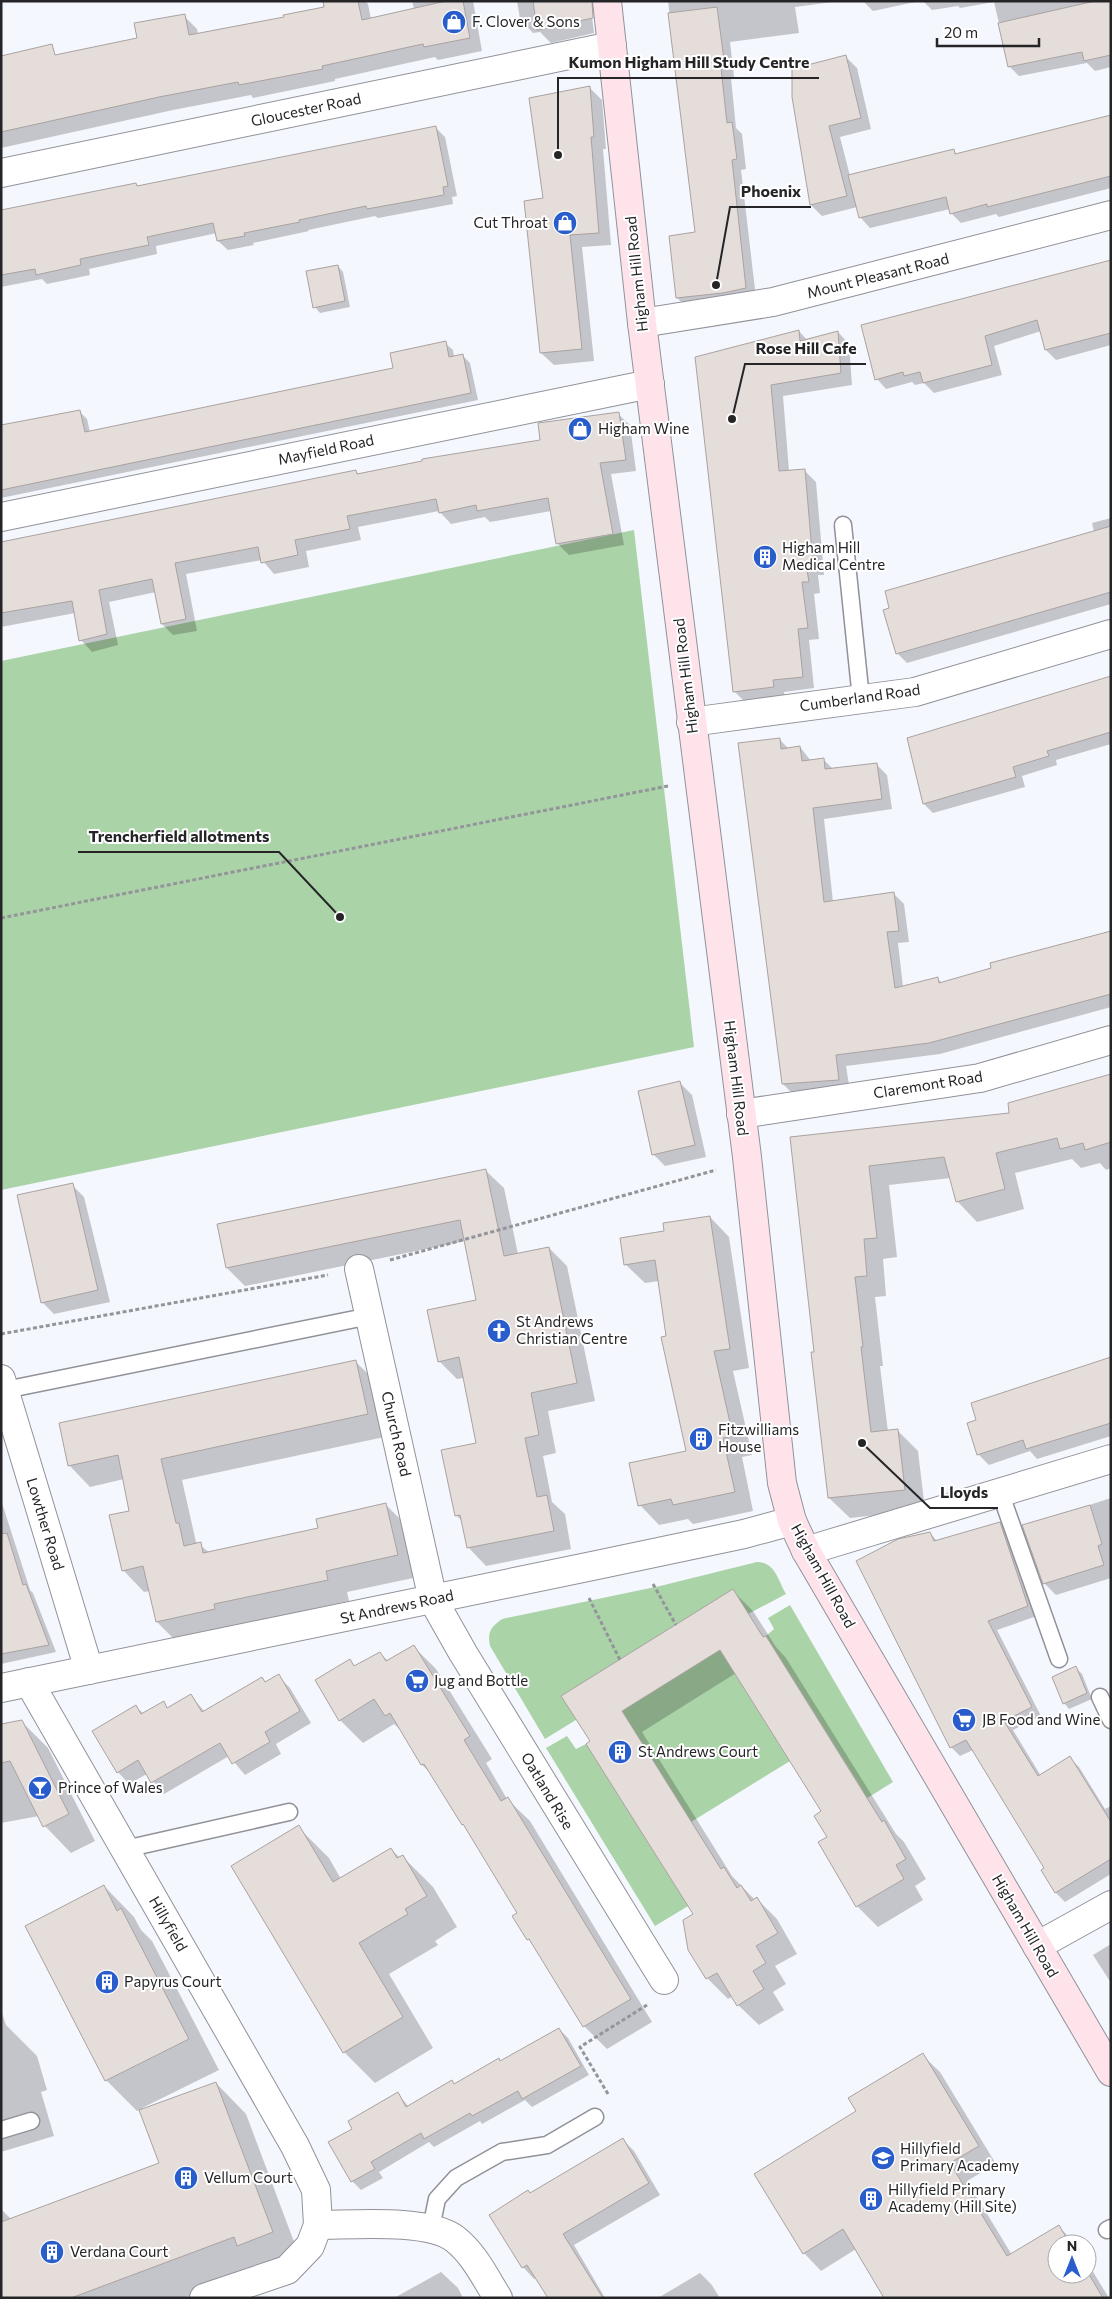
<svg xmlns="http://www.w3.org/2000/svg" width="1112" height="2299" viewBox="0 0 1112 2299" font-family="Commissioner,sans-serif">
<rect width="100%" height="100%" fill="#f5f7fe"/>
<g fill="#abd3a8">
<path d="M634,530L694,1047L1,1190V661Z"/>
<path d="M757,1562C775,1562 778,1580 786,1594L748,1614L545,1739L490,1646C487,1632 491,1627 502,1619L660,1586Z"/>
<path d="M790,1605L893,1782L840,1815L862,1789L766,1636L774,1629L768,1618Z"/>
<path d="M720,1650L790,1761L691,1822L622,1711Z"/>
<path d="M567,1736L576,1749L586,1744L684,1899L703,1897L655,1926L546,1748Z"/>
</g>
<g fill="#0003">
<path d="M324,1H365L368,4L371,19L414,9L412,1H473L482,51L438,60L435,57L335,79V81L253,98L251,95L173,110L1,148V73L138,39L184,16L197,29L198,34L285,18L326,8Z"/>
<path d="M517,1H590L594,33L551,43L540,32L533,33L520,19Z"/>
<path d="M668,1H840L795,7L799,33L730,42L734,77L731,78L736,128L742,134L746,169L741,170L756,298L688,308L677,298L696,233Z"/>
<path d="M863,1H920L873,11Z"/>
<path d="M923,1H1111V67L1095,71L1087,63L1019,76L1009,66L994,2L960,8L958,6L932,10Z"/>
<path d="M846,57L857,68L871,129L840,137L850,176L953,150L958,155L1111,116V188L999,217L996,214L961,223L951,213L950,209L870,228L860,217L857,207L822,216L811,205L793,97Z"/>
<path d="M590,88L602,100L606,149H603L611,245L582,247L594,361L554,365L541,353L545,199Z"/>
<path d="M436,128L445,137L457,196L452,197L453,204L378,218L375,216L308,230L309,231L253,243L254,245L228,250L218,241L217,233L156,246L157,254L89,269L90,275L47,284L42,279L1,287V212L138,187Z"/>
<path d="M1111,260V345L1056,360L1046,350L1041,331L994,346L1002,375L934,393L924,383L915,385L912,382L886,389L877,379L863,326Z"/>
<path d="M338,266L343,272L350,307L320,313L315,307Z"/>
<path d="M799,331L807,340L838,332L849,344L852,385L783,396L789,471L804,470L816,482L824,575H818L820,593L814,594L819,639L809,640L814,688L784,692L785,699L746,703L734,691L697,358Z"/>
<path d="M445,343L453,350L454,357L462,355L470,363L478,400L1,498V434L80,412L87,419L90,432L395,369Z"/>
<path d="M618,414L630,425L636,471L611,474L624,545L569,555L557,543L551,511L490,522L485,517L451,524L439,511L358,527L361,540L306,551L309,567L274,574L262,560L186,574L197,631L173,635L162,624L156,592L109,602L118,645L92,652L81,640L75,613L1,627V545L149,512L356,471L359,475L542,441Z"/>
<path d="M1111,518V604L907,663L897,653L1094,532L1092,523Z"/>
<path d="M1111,677V744L1056,760L1057,765L1022,776L1025,787L933,813L924,804Z"/>
<path d="M780,740L789,749L800,747L811,761L823,759L834,770L876,764L887,775L892,809L824,819L833,902L893,893L904,904L909,942L898,943L903,987L937,978L942,983L1111,932V1007L940,1054L846,1066L850,1091L794,1095L783,1084Z"/>
<path d="M1111,1075V1168L1106,1170L1100,1163L1081,1168L1072,1159L1015,1173L1024,1209L977,1222L957,1201L951,1178L889,1185L897,1257L883,1259L886,1296L875,1297L883,1366H880L888,1432L898,1431L918,1451L925,1510L850,1518L829,1498L816,1353L791,1138L1010,1114Z"/>
<path d="M680,1083L692,1095L706,1157L665,1166L653,1154Z"/>
<path d="M485,1170L504,1188L518,1254L549,1248L567,1266L595,1401L548,1411L556,1453L543,1456L552,1502L565,1514L571,1549L486,1566L468,1547L463,1522L456,1515L477,1444L464,1378L457,1379L439,1361L477,1301L465,1241L245,1286L227,1268Z"/>
<path d="M72,1185L84,1197L110,1302L54,1314L42,1302Z"/>
<path d="M710,1217L729,1237L749,1368L733,1371L752,1455L742,1457L753,1511L693,1524L688,1519L659,1525L640,1505L687,1452L659,1281L645,1283L625,1264L666,1232Z"/>
<path d="M1111,1359V1436L1037,1459L1030,1451L989,1465L979,1455L969,1424Z"/>
<path d="M355,1361L377,1383L389,1436L182,1480L196,1542L210,1553L320,1529L386,1505L407,1526L418,1577L347,1592L349,1601L235,1626L236,1631L178,1643L157,1622L150,1591L144,1592L123,1570L131,1512L124,1479L90,1487L69,1465Z"/>
<path d="M1111,1498V1578L1056,1595L1044,1583L1024,1526Z"/>
<path d="M1,1500L30,1590L33,1593L56,1652L1,1664Z"/>
<path d="M1000,1524L1009,1533L1037,1616L997,1630L1041,1716L1013,1730L1041,1776L1070,1758L1079,1767L1105,1809L1111,1806V1874L1065,1902L1056,1893L1042,1870L1046,1868L973,1750L960,1756L951,1747L930,1533L937,1541Z"/>
<path d="M733,1591L753,1611L776,1647L786,1658L896,1834L904,1842L926,1879L915,1886L923,1900L878,1927L857,1906L820,1842L829,1837L823,1812L736,1673L642,1732L732,1876L755,1900L757,1899L777,1919L797,1954L775,1966L786,1984L773,1992L784,2010L759,2025L738,2005L733,1996L728,1999L707,1978L689,1950L695,1914L588,1744Z"/>
<path d="M413,1646L436,1669L492,1759L486,1763L507,1799L530,1821L652,2022L607,2049L584,2026L535,1946L528,1939L519,1913L433,1775L422,1765L404,1733L394,1724L363,1743L340,1720L350,1661L356,1667L380,1653L388,1661Z"/>
<path d="M1076,1668L1082,1674L1092,1699L1069,1709L1064,1703Z"/>
<path d="M278,1676L290,1688L311,1723L276,1744L281,1754L245,1775L229,1756L164,1794L147,1774L129,1784L118,1772L136,1707L144,1714L163,1703L169,1709L191,1696L205,1712L262,1678L266,1683Z"/>
<path d="M21,1721L48,1748L95,1841L71,1853L45,1826L39,1816L1,1823V1725Z"/>
<path d="M298,1827L329,1858L341,1879L391,1849L400,1858L402,1856L433,1887L457,1927L435,1941L438,1945L389,1974L433,2048L375,2083L344,2052Z"/>
<path d="M104,1886L134,1917L141,1930L152,1941L219,2070L142,2108L143,2110L216,2083L246,2114L302,2263L262,2269L184,2298H1V2209L12,2220L161,2164L140,2110L137,2111L106,2080L27,1926Z"/>
<path d="M1111,1944V1983L1093,1955Z"/>
<path d="M1,2010L6,2025L37,2056L47,2090L41,2092L54,2136L1,2152Z"/>
<path d="M559,2029L568,2038L589,2075L532,2107L525,2100L482,2124L480,2121L434,2147L429,2142L379,2172L383,2178L361,2190L352,2181L354,2129L398,2094L409,2107L501,2062Z"/>
<path d="M922,2055L940,2072L996,2164L967,2181L1012,2255L1058,2226L1076,2244H1057V2274H1087V2262L1109,2298H886L856,2249L821,2271L804,2253Z"/>
<path d="M623,2140L634,2151L660,2195L574,2245L605,2298H551L536,2278L534,2279L523,2267L530,2194Z"/>
<path d="M441,2272L458,2288L463,2298H394Z"/>
<path d="M700,2273L711,2284L720,2298H658Z"/>
</g>
<g fill="#e5ddda" stroke="#aaa2a0">
<path d="M323,1H358L362,20L446,1H463L470,38L424,47L423,44L322,66L323,69L239,85L238,82L159,97L1,132V56L52,44L55,55L137,38L134,23L185,14L189,35L284,17L283,15L324,7Z"/>
<path d="M533,1H592L593,18L537,30Z"/>
<path d="M1095,1H1111V55L1084,61L1082,52L1008,67L998,23Z"/>
<path d="M717,7L725,67L721,68L727,123L732,122L737,159L732,160L746,288L723,293L676,298L669,236L695,232L668,13Z"/>
<path d="M846,55L861,118L829,126L847,196L810,205L792,97V69Z"/>
<path d="M590,86L594,137H591L599,233L570,235L582,349L540,353L524,201L543,198L529,98Z"/>
<path d="M1111,115V176L987,207V204L950,214L946,197L859,218L848,175L954,149L955,154Z"/>
<path d="M436,126L448,186L443,187L444,195L367,209L366,206L299,220L300,222L244,233L245,236L217,241L213,223L147,237L149,245L80,259L81,265L36,275L35,269L1,275V210L136,183L137,186Z"/>
<path d="M1111,260V333L1045,350L1037,320L985,336L992,365L923,383L920,372L904,376L903,372L875,380L861,325Z"/>
<path d="M338,265L345,301L313,308L306,271Z"/>
<path d="M799,330L800,341L838,331L841,373L771,385L779,471L805,469L813,563L806,564L809,582H802L808,628L798,629L803,677L773,680L774,687L733,692L695,357Z"/>
<path d="M446,341L449,357L463,354L471,393L1,490V425L80,410L85,432L393,368L390,353Z"/>
<path d="M619,412L626,460L600,463L613,534L556,544L548,498L477,511L476,505L439,513L436,499L347,516L350,529L295,540L298,555L261,563L258,547L175,563L186,619L161,624L152,579L99,590L107,634L79,641L72,601L1,613V542L356,470L357,474L422,461V459L540,440L538,423Z"/>
<path d="M1111,526V592L896,654L883,610L889,608L885,591Z"/>
<path d="M1111,676V732L1047,751L1049,756L1013,767L1016,777L923,804L907,738Z"/>
<path d="M780,738L781,749L800,746L802,761L824,758L825,769L877,763L882,799L813,808L824,902L894,892L899,931L887,932L895,988L938,977L939,983L991,968L990,963L1111,931V994L929,1043L836,1055L839,1080L782,1084L738,743Z"/>
<path d="M1111,1074V1142L1085,1150L1083,1143L1060,1149L1057,1138L996,1153L1005,1189L956,1202L944,1157L869,1166L877,1238L864,1239L867,1276L855,1277L863,1347H861L871,1432L898,1429L905,1490L828,1498L811,1352H814L790,1137L1009,1113L1008,1103Z"/>
<path d="M680,1081L695,1145L652,1155L638,1091Z"/>
<path d="M486,1169L504,1256L549,1247L577,1383L531,1393L539,1435L525,1438L537,1497L547,1495L554,1531L467,1548L460,1515L455,1516L441,1450L476,1443L459,1357L438,1362L427,1310L476,1300L460,1220L226,1268L217,1224Z"/>
<path d="M73,1183L98,1290L41,1303L17,1195Z"/>
<path d="M710,1216L730,1349L714,1351L733,1436L723,1438L735,1492L673,1505L671,1499L638,1506L629,1463L686,1451L661,1337L666,1336L655,1260L624,1265L620,1238L664,1231L663,1223Z"/>
<path d="M1111,1357V1423L1026,1449L1023,1440L977,1455L967,1423L976,1420L971,1403Z"/>
<path d="M356,1360L368,1414L161,1459L176,1523H179L184,1546L201,1542L203,1553L318,1528L316,1519L386,1503L398,1555L326,1571L328,1580L214,1604L215,1609L156,1622L143,1566L122,1571L109,1515L129,1511L118,1455L68,1466L59,1423Z"/>
<path d="M1090,1505L1102,1544L1098,1546L1104,1565L1043,1584L1022,1525Z"/>
<path d="M1000,1522L1028,1606L988,1621L1032,1707L1004,1721L1038,1776L1070,1756L1111,1822V1859L1055,1893L1041,1870L1044,1868L966,1740L950,1748L856,1561L898,1539L930,1532L934,1541Z"/>
<path d="M7,1533L23,1585L26,1584L49,1645L1,1654V1534Z"/>
<path d="M733,1589L763,1637L766,1636L882,1822L884,1820L906,1859L896,1865L904,1879L856,1907L818,1842L827,1837L814,1816L821,1811L720,1650L622,1711L721,1869L724,1867L737,1888L741,1885L751,1901L757,1897L778,1933L756,1946L766,1963L753,1971L764,1989L737,2006L717,1973L706,1979L688,1950L683,1920L693,1914L586,1744L590,1741L561,1696Z"/>
<path d="M414,1645L470,1736L464,1740L501,1801L508,1797L631,1999L583,2027L529,1939L527,1940L512,1916L517,1913L463,1824L462,1825L424,1764L421,1765L390,1713L385,1716L374,1699L339,1721L315,1680L350,1659L354,1666L380,1652L386,1661Z"/>
<path d="M1076,1666L1087,1693L1063,1704L1052,1677Z"/>
<path d="M279,1674L300,1711L265,1732L270,1742L232,1764L220,1743L151,1783L138,1760L117,1773L92,1731L136,1705L141,1714L164,1701L167,1708L191,1694L202,1712L262,1677L265,1682Z"/>
<path d="M22,1720L69,1814L43,1827L10,1761L1,1763V1724Z"/>
<path d="M299,1825L333,1882L391,1848L397,1858L403,1855L427,1896L405,1909L408,1914L359,1943L403,2017L343,2053L231,1866Z"/>
<path d="M104,1885L117,1911L121,1908L189,2039L105,2081L25,1926Z"/>
<path d="M559,2028L581,2066L522,2099L518,2091L472,2116L470,2113L424,2139L421,2133L371,2162L375,2169L351,2182L328,2142L352,2129L348,2121L398,2092L406,2107L452,2080L454,2084L499,2058L500,2061Z"/>
<path d="M923,2053L979,2146L950,2163L1007,2256L1059,2225L1070,2244H1057V2274H1087V2271L1103,2298H884L843,2229L803,2254L754,2174L856,2111L848,2098Z"/>
<path d="M216,2082L273,2232L237,2246L234,2237L71,2298H1V2222L159,2163L139,2110Z"/>
<path d="M623,2138L649,2183L563,2234L603,2298H548L527,2265L522,2268L489,2215L528,2190L530,2193Z"/>
</g>
<g fill="none" stroke-linecap="round" stroke-linejoin="round">
<g stroke="#919299" stroke-width="19">
<g id="lane">
<path d="M843,525L861,699"/>
<path d="M5,1390L370,1316"/>
<path d="M1000,1492L1059,1659"/>
<path d="M1100,1697L1111,1720"/>
<path d="M125,1849L289,1812"/>
<path d="M1,2130L31,2121"/>
<path d="M431,2228L437,2199L456,2178L502,2152L547,2145L595,2117"/>
<path d="M1107,2230L1111,2228"/>
</g>
</g>
<g stroke="#919299" stroke-width="30">
<g id="street">
<path d="M1,173L612,46"/>
<path d="M642,323L773,302L1111,215"/>
<path d="M1,517L650,384"/>
<path d="M691,722L915,692L1111,634"/>
<path d="M741,1114L980,1078L1111,1040"/>
<path d="M359,1269L433,1600L463,1653L664,1980"/>
<path d="M1,1379L89,1670"/>
<path d="M806,1551L1111,1459"/>
<path d="M29,1682L295,2146L316,2190L318,2225L310,2246L287,2270L204,2298"/>
<path d="M1,1688L597,1565L744,1534L792,1521"/>
<path d="M1037,1946L1111,1905"/>
<path d="M318,2225C351,2225 428,2218 455,2239C474,2254 485,2277 498,2298"/>
</g>
</g>
<g stroke="#919299" stroke-width="30">
<path id="secondary" d="M607,1L642,323L747,1157L782,1483L792,1521L806,1551L1111,2072"/>
</g>
<g stroke="#93959a" stroke-width="3" stroke-dasharray="4 2.5" stroke-linecap="butt">
<path d="M1,918L668,786"/>
<path d="M390,1260L716,1170"/>
<path d="M1,1334L328,1275"/>
<path d="M653,1584L676,1625"/>
<path d="M589,1598L620,1660"/>
<path d="M608,2094L580,2047L647,2005"/>
</g>
<use href="#lane" stroke="#fff" stroke-width="16"/>
<use href="#street" stroke="#fff" stroke-width="28"/>
<use href="#secondary" stroke="#fee4ea" stroke-width="28"/>
</g>
<defs>
<g id="shop-disc" transform="scale(1.25)"><circle r="9.5" fill="#295dcb" stroke="#fff"/><path d="M-5-2.5h2.3a2.7 3.5 0 0 1 5.4 0H5L5.5 6h-11ZM-1.5-2.5h3a1.5 2.3 0 0 0-3 0Z" fill="#fff"/></g>
<g id="building-disc" transform="scale(1.25)"><circle r="9.5" fill="#295dcb" stroke="#fff"/><path d="M-4-6H4V6H1V3H-1V6H-4ZM-2.5-4.3h1.7v1.8h-1.7ZM.8-4.3h1.7v1.8H.8ZM-2.5-1h1.7V.8h-1.7ZM.8-1h1.7V.8H.8Z" fill="#fff"/></g>
<g id="church-disc" transform="scale(1.25)"><circle r="9.5" fill="#295dcb" stroke="#fff"/><path d="M-1.2-6h2.4v3.5h3.3v2.4h-3.3V6h-2.4V-.1h-3.3v-2.4h3.3Z" fill="#fff"/></g>
<g id="supermarket-disc" transform="scale(1.25)"><circle r="9.5" fill="#295dcb" stroke="#fff"/><path d="M-6-5.5h2.5l.6 2H6L4.5 2H-2.5L-4.4-4H-6ZM-1.5 3.2a1.3 1.3 0 1 0 .1 0ZM3 3.2a1.3 1.3 0 1 0 .1 0Z" fill="#fff"/></g>
<g id="bar-disc" transform="scale(1.25)"><circle r="9.5" fill="#295dcb" stroke="#fff"/><path d="M-6-5H6L.8 .8V4.5H3.5V6h-7V4.5H-.8V.8Z" fill="#fff"/></g>
<g id="school-disc" transform="scale(1.25)"><circle r="9.5" fill="#295dcb" stroke="#fff"/><path d="M0-5L7-2L0 1L-7-2ZM-4 1L0 2.5L4 1V4Q0 6-4 4Z" fill="#fff"/></g>
</defs>
<g fill-rule="evenodd">
<use href="#shop-disc" x="454" y="22"/>
<use href="#shop-disc" x="565" y="223"/>
<use href="#shop-disc" x="580" y="429"/>
<use href="#building-disc" x="765" y="557"/>
<use href="#church-disc" x="499" y="1331"/>
<use href="#building-disc" x="701" y="1439"/>
<use href="#supermarket-disc" x="417" y="1681"/>
<use href="#supermarket-disc" x="964" y="1720"/>
<use href="#building-disc" x="620" y="1752"/>
<use href="#bar-disc" x="40" y="1788"/>
<use href="#building-disc" x="107" y="1982"/>
<use href="#school-disc" x="883" y="2158"/>
<use href="#building-disc" x="186" y="2178"/>
<use href="#building-disc" x="871" y="2199"/>
<use href="#building-disc" x="52" y="2252"/>
</g>
<g text-anchor="middle" stroke-width="4" stroke-linejoin="round" paint-order="stroke">
<g font-size="15" fill="#252528" stroke="#fff" text-anchor="start">
<text x="472" y="27">F. Clover &amp; Sons</text>
<text x="548" y="228" text-anchor="end">Cut Throat</text>
<text x="598" y="434">Higham Wine</text>
<text x="782" y="553">Higham Hill<tspan x="782" dy="17">Medical Centre</tspan></text>
<text x="516" y="1327">St Andrews<tspan x="516" dy="17">Christian Centre</tspan></text>
<text x="718" y="1435">Fitzwilliams<tspan x="718" dy="17">House</tspan></text>
<text x="434" y="1686">Jug and Bottle</text>
<text x="982" y="1725">JB Food and Wine</text>
<text x="638" y="1757">St Andrews Court</text>
<text x="58" y="1793">Prince of Wales</text>
<text x="124" y="1987">Papyrus Court</text>
<text x="900" y="2154">Hillyfield<tspan x="900" dy="17">Primary Academy</tspan></text>
<text x="204" y="2183">Vellum Court</text>
<text x="888" y="2195">Hillyfield Primary<tspan x="888" dy="17">Academy (Hill Site)</tspan></text>
<text x="70" y="2257">Verdana Court</text>
</g>
<g font-size="15" fill="#252528" stroke="#fff">
<text transform="translate(306 110) rotate(-12)" y="5">Gloucester Road</text>
<text transform="translate(637 274) rotate(-96)" y="5">Higham Hill Road</text>
<text transform="translate(878 276) rotate(-14)" y="5">Mount Pleasant Road</text>
<text transform="translate(326 450) rotate(-12)" y="5">Mayfield Road</text>
<text transform="translate(686 676) rotate(-97)" y="5">Higham Hill Road</text>
<text transform="translate(860 698) rotate(-8)" y="5">Cumberland Road</text>
<text transform="translate(736 1078) rotate(83)" y="5">Higham Hill Road</text>
<text transform="translate(928 1085) rotate(-9)" y="5">Claremont Road</text>
<text transform="translate(396 1434) rotate(77)" y="5">Church Road</text>
<text transform="translate(45 1524) rotate(73)" y="5">Lowther Road</text>
<text transform="translate(823 1576) rotate(61)" y="5">Higham Hill Road</text>
<text transform="translate(397 1607) rotate(-12)" y="5">St Andrews Road</text>
<text transform="translate(547 1791) rotate(59)" y="5">Oatland Rise</text>
<text transform="translate(168 1924) rotate(60)" y="5">Hillyfield</text>
<text transform="translate(1025 1926) rotate(60)" y="5">Higham Hill Road</text>
</g>
</g>
<path fill="none" stroke="#252528" stroke-width="2" d="M558 155L558 78H819M716 285L730 207H811M732 419L745 364H866M340 917L279 852H78M862 1443L930 1508H998"/>
<g fill="#252528" stroke="#fff" stroke-width="2">
<circle cx="558" cy="155" r="5"/>
<circle cx="716" cy="285" r="5"/>
<circle cx="732" cy="419" r="5"/>
<circle cx="340" cy="917" r="5"/>
<circle cx="862" cy="1443" r="5"/>
</g>
<g font-size="16" text-anchor="middle" font-weight="bold" fill="#252528" stroke="#fff" stroke-width="4" stroke-linejoin="round" paint-order="stroke">
<text x="689" y="68">Kumon Higham Hill Study Centre</text>
<text x="771" y="197">Phoenix</text>
<text x="806" y="354">Rose Hill Cafe</text>
<text x="179" y="842">Trencherfield allotments</text>
<text x="964" y="1498">Lloyds</text>
</g>
<rect width="1112" height="2299" fill="none" stroke="#252528" stroke-width="5"/>
<g transform="translate(1072 2259)"><circle r="24" fill="#ffffff" stroke="#a8a8a9"/>
<path d="M0-4L9 19L0 12L-9 19Z" fill="#295dcb"/>
<text y="-8" font-size="14" font-weight="bold" text-anchor="middle" fill="#252528">N</text>
</g>
<path d="M937 38v8h102v-8" fill="none" stroke="#252528" stroke-width="2.5"/>
<text x="944" y="38" font-size="15" fill="#252528" stroke="#ffffff" stroke-width="4" paint-order="stroke">20 m</text>
</svg>
